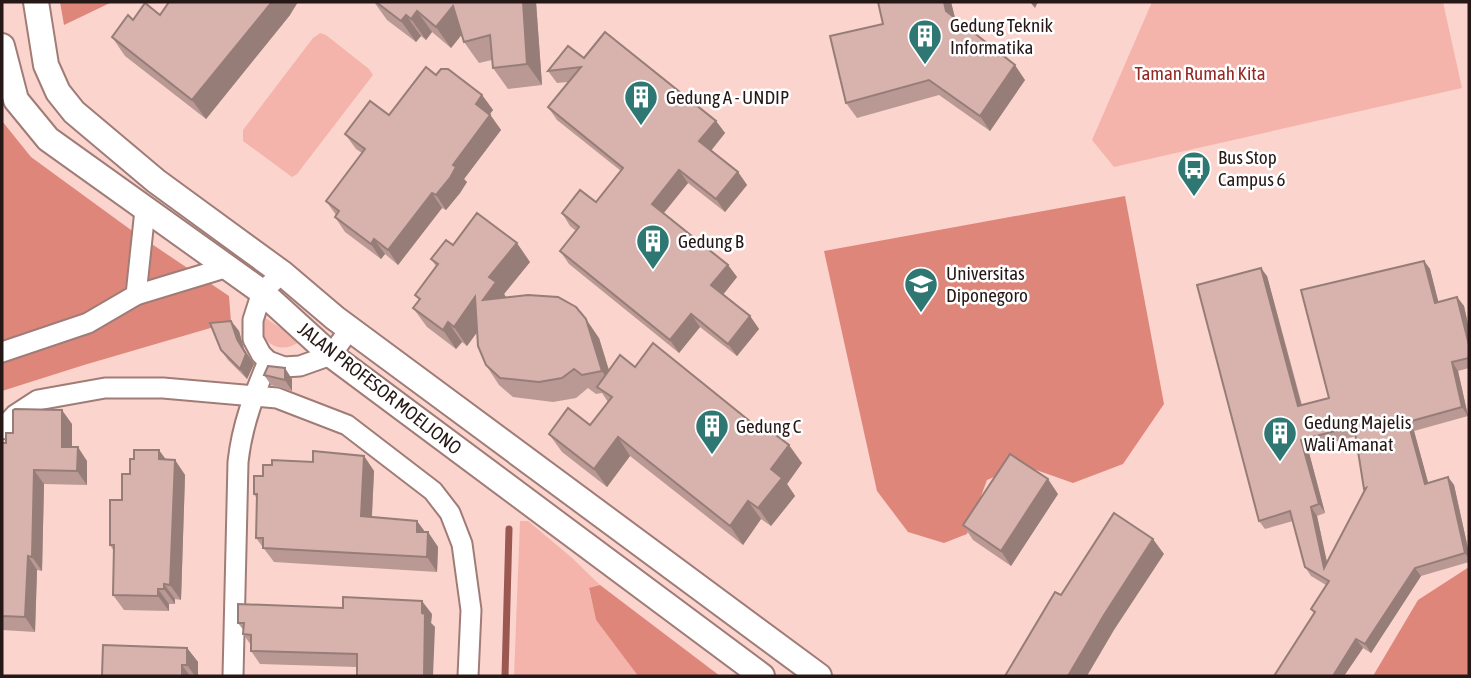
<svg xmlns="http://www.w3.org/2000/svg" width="1471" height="678" viewBox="0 0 1471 678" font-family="'Asap Condensed',sans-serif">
<rect width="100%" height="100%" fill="#fbd4ce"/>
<g fill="#f5b4ab">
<path d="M1152,2H1443L1462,88L1114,167L1092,140Z"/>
<path d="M320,33L326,35L369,69L373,75L297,174L292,177L243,141V130L313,38Z"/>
<path d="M264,317L300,341C280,357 256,342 264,317Z"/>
<path d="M520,521H528L571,557L600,585L589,589L596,620L638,676H514Z"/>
</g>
<g fill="#df867b">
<path d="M60,2H112L64,25Z"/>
<path d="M2,121L31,157L131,230L229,296L231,322L84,365L2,391Z"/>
<path d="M1125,196L1164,404L1123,464L1073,483L1022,465L987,480L967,534L944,543L908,532L877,491L824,251Z"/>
<path d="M1469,567V676H1373L1418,600Z"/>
<path d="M600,585L720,676H638L596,620L589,588Z"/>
</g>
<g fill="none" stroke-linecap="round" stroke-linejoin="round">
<path stroke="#9a5851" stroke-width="7" d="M505,676L509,529"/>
<g stroke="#a07c77" stroke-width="23">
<g id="minor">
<path d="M282,273L262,292L253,320V339L261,354L268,361L284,367L300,366L331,355L350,329"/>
<path d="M136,295L145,210"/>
<path d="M2,352L88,323L136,295L228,267"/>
<path d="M2,429L15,415L38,400L105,388H163L277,398L347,425L433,491L450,513L462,544L471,610L468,676"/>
<path d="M233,676L238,462C242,425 254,395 268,361"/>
</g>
</g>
<g stroke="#a07c77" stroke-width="28">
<g id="tertiary">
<path d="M36,2L46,65L58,92L74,112L156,181L282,273L335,318L819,676"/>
<path d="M2,46L16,100L48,139L262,292L331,355L762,676"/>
</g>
</g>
<use href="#minor" stroke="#fff" stroke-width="19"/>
<use href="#tertiary" stroke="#fff" stroke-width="24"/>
</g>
<g fill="#ba9994" fill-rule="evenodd">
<path d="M374,2H536L542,85L508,89L493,68L492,60L479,63L464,42L462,34L451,48L432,32L426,40L421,36L416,42L387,20Z"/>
<path d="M878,2H951L955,18L1025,80L990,131L939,95L857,118L846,103L883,24Z"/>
<path d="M160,15H290L206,119L125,56L112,37L133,20Z"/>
<path d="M584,58L716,121L725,133L711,151L738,172L747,185L725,212L688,183L664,213L728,265L737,277L723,295L750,316L759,329L737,356L700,327L679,353L569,264L560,251L576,231L570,226L562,213L596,202L621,171L557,120L548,107L568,82L557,83L548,71Z"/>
<path d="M436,75L482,95L493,110L490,114L501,130L464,179L467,182L460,193L446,210L442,208L398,265L385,254L381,259L345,232L335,217L336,215L326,201L362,153L356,149L345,134L389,115Z"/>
<path d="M453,245L530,262L504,294L506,297L599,338L609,370L635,367L802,463L787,484L795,496L771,526L761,519L743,545L630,456L607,487L562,452L549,434L590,425L608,402L602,393L596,394L588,388L576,398L553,402L513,397L499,385L486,365L477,332L467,346L462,342L456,349L427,327L413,308L419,300L415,295L436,266L431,259Z"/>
<path d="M1424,261L1430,269L1438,302L1457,297L1464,306L1469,329V368L1458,371L1468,416L1414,431L1428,483L1448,477L1454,485L1469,553V562L1421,576L1371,653L1363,648L1344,676H1274L1314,613L1311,609L1326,585L1311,576L1305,567L1293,521L1265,529L1259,521L1267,276L1302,405L1329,398ZM1356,436L1365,490L1327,562L1317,516L1325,513L1308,449Z"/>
<path d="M231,321L239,331L244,349L254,364L247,379L228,360L221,350Z"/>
<path d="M264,375L292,379V391L271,385Z"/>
<path d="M72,424V447L87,461V485L44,484L42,571L37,570L35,632L2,630V443H6L13,433Z"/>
<path d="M364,456L374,471L372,517L417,521L425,532H428L438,547L437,572L274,562L256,538L257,499L254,494L263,476L272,465Z"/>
<path d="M165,459L175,460L185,475L181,600L175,599V604H169V611L124,610L113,595L114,551L110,545L122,500L130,474Z"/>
<path d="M1058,494L1011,566L973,540L963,525Z"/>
<path d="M432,614L431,623L435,627L357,667L260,664L251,651V645L243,634L244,631L238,623Z"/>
<path d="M187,648L198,662V676H102Z"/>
</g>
<g fill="#977d78">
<path d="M272,2H298L290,15L206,119L192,100Z"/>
<path d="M523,2H536L542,85L527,64Z"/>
<path d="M944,2H951L957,26L946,11Z"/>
<path d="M1030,2H1038L1035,8Z"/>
<path d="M453,6L468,27L451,48L436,27Z"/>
<path d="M417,11L432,32L426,40L411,19Z"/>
<path d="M406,15L421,36L416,42L401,21Z"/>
<path d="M1015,65L1025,80L990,131L980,116Z"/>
<path d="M482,95L493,110L486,119L476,104Z"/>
<path d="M490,115L501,130L464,179L467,182L460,193L446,210L436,195L453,165Z"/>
<path d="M716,121L725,133L708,154L699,141Z"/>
<path d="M679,170L688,183L661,216L652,204Z"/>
<path d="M738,172L747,185L725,212L716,199Z"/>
<path d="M432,193L442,208L398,265L388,250Z"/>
<path d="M374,239L385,254L381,259L371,244Z"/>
<path d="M517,243L530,262L504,294L509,302L483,300L489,277Z"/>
<path d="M1424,261L1430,269L1441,312L1435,303Z"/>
<path d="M728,265L737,277L720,298L711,285Z"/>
<path d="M1261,268L1267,276L1304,415L1298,406Z"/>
<path d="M475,297L489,316L467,346L454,327Z"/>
<path d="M1457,297L1464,306L1469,329V345Z"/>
<path d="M691,314L700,327L679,353L670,340Z"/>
<path d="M750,316L759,329L737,356L728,344Z"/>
<path d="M586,319L599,338L615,391L602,371Z"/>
<path d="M231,321L239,331L244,349L254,364L247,379L240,369L237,339Z"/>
<path d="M448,322L462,342L456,349L443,330Z"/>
<path d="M1452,362L1458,371L1468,416L1462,407Z"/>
<path d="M285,368L292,379V391L285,380Z"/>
<path d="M62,410L72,424V461L62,447Z"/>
<path d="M1408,422L1414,431L1431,493L1425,484Z"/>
<path d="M618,437L630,456L607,487L594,469Z"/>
<path d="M1301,440L1308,449L1325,513L1319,504Z"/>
<path d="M789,445L802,463L787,484L795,496L771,526L758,508L771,469Z"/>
<path d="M78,447L87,461V485L77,471Z"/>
<path d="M159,450L170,465L159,459Z"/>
<path d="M364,456L374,471L371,531L361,516Z"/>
<path d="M175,460L185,475L181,600L170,585Z"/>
<path d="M34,470L44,484L42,571L32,557Z"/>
<path d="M1448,477L1454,485L1469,553V559L1465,553Z"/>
<path d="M1048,479L1058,494L1011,566L1001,551Z"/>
<path d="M748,501L761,519L743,545L730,526Z"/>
<path d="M1311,507L1317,516L1330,577L1324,568Z"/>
<path d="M417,521L428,536V532L438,547L437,572L427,557L417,532Z"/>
<path d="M1153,539L1164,554L1114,630L1087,676H1068L1104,615Z"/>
<path d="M28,556L37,570L35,632L25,617Z"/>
<path d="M1415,568L1421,576L1371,653L1365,644Z"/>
<path d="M164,584L175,599V604L164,589Z"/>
<path d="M158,589L169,604V611L158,596Z"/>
<path d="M422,601L432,614L431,623L435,627L433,676H424Z"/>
<path d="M1356,639L1363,648L1344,676H1333Z"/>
<path d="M187,648L198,662V676H195L187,665Z"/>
<path d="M182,665L190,676H182Z"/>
</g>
<g fill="#d8b2ac" stroke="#977d78" stroke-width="2" fill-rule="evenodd">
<path d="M169,2H272L192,100L112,37L128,15L133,20L145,3L160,15Z"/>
<path d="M376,2H523L527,64L493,68L490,35L464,42L453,6L436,27L417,11L411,19L406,15L401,21Z"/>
<path d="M878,2H944L946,11L1015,65L980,116L929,80L846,103L830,36L883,24Z"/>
<path d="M605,32L716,121L699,141L738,172L716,199L679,170L652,204L728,265L711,285L750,316L728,344L691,314L670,340L560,251L579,227L562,213L580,190L596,202L623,168L548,107L581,67L548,71L568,46L584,58Z"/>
<path d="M426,67L436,75L441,69H448L482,95L476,104L490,115L453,165L456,167L450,178L436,195L432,193L388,250L374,239L371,244L335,217L339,211L326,201L365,149L345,134L370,101L389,115Z"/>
<path d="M477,213L517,243L489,277L496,282L483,300L528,295L558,297L576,307L586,319L602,371L582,375L574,369L562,378L539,382L500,378L486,365L478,346L475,297L454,327L448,322L443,330L413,308L420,299L415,295L438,264L431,259L446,240L453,245Z"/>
<path d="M1424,261L1435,303L1457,297L1469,345V358L1452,362L1462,407L1408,422L1425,484L1448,477L1465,553L1415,568L1365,644L1356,639L1333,676H1274L1315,612L1311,609L1329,581L1305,567L1290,511L1259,521L1197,285L1261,268L1298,406L1329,398L1301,290ZM1354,426L1364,489L1366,488L1324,568L1311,507L1319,504L1301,440Z"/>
<path d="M231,321L237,339L246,354L240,369L221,350L210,323Z"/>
<path d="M653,343L762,431L765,427L789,445L771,469L782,478L758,508L748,501L730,526L618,437L594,469L549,434L568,408L590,425L612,397L597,387L620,355L635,367Z"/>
<path d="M268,366L285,368V380L264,375Z"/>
<path d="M15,409L62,410V447H78L77,471L34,470L32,557L28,556L25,617L2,616V443H6V433H13V410Z"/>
<path d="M134,450H159V459L175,460L170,585L164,584V589H158V596L113,595L114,545H110V500H122V474H130V459H134Z"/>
<path d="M313,451L364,456L361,516L417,521V532H428L427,557L263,548V538H256L257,494H254V476H263V465H272V460L313,462Z"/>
<path d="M1010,454L1048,479L1001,551L963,525Z"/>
<path d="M1114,513L1153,539L1104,615L1068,676H1005L1055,592L1061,595Z"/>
<path d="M343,597L422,601V613L425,614L424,676H357V654L251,651V635L243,634L244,623H238V604L343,608Z"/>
<path d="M103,645L187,648V665H182V676H102Z"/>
</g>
<defs>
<g id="building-pin" transform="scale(1.75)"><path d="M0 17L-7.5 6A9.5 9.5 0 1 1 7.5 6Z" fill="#2e7772" stroke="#fff"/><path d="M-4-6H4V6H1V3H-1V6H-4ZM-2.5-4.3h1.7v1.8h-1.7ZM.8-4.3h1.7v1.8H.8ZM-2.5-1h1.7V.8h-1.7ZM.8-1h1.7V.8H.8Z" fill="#fff"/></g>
<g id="bus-pin" transform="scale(1.75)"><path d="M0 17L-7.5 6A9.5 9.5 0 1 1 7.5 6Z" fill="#2e7772" stroke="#fff"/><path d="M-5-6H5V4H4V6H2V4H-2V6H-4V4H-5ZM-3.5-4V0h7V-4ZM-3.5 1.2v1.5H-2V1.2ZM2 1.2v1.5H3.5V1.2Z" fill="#fff"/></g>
<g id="university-pin" transform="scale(1.75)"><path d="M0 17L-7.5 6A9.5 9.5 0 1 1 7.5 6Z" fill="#2e7772" stroke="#fff"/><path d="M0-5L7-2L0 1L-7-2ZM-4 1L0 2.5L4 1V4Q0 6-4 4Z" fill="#fff"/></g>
</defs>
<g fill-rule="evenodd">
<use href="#building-pin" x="925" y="36"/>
<use href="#building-pin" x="641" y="97"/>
<use href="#bus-pin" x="1194" y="168"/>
<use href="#building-pin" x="653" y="241"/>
<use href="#university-pin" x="921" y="284"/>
<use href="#building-pin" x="712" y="426"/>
<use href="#building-pin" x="1280" y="433"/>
</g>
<g text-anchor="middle" stroke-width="5" stroke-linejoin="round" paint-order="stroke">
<g font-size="19" fill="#261816" stroke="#fff" text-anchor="start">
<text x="950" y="32">Gedung Teknik<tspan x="950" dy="22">Informatika</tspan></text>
<text x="666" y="104">Gedung A - UNDIP</text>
<text x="1218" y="164">Bus Stop<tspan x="1218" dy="22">Campus 6</tspan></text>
<text x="678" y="248">Gedung B</text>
<text x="946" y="280">Universitas<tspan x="946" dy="22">Diponegoro</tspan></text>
<text x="1304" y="429">Gedung Majelis<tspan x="1304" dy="22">Wali Amanat</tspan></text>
<text x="736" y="433">Gedung C</text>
</g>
<g font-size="19" fill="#932924" stroke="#fff">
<text x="1200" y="80">Taman Rumah Kita</text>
</g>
<g font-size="19" fill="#261816" stroke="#fff">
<text transform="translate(380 388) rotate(38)" y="7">JALAN PROFESOR MOELJONO</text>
</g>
</g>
<rect width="1471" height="678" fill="none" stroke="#261816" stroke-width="7"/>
</svg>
